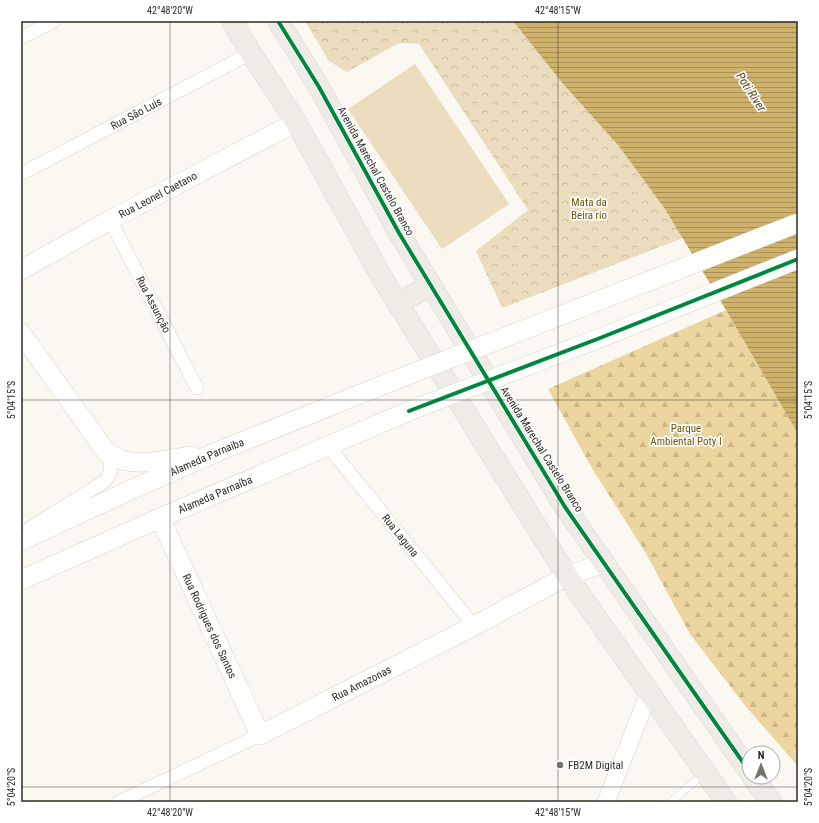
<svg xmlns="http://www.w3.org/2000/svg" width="819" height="823" viewBox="0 0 819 823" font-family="'Roboto Condensed',sans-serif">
<defs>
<pattern id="forest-firs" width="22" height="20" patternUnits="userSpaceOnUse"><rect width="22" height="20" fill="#ecd59e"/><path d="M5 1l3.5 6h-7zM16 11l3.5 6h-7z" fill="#cbb788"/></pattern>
<pattern id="park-crowns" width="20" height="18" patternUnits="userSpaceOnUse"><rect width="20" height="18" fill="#eadcbd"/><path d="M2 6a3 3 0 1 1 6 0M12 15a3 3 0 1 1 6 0" fill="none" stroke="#c9bda2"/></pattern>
<pattern id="water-rules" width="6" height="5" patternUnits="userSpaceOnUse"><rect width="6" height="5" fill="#ceb16b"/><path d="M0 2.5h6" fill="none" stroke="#a89058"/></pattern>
</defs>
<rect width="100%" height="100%" fill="#faf8f1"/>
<path fill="url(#forest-firs)" d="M726,310L798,434V766L747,708L690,634L644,550L593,470L548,389Z"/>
<path fill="url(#park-crowns)" d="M305,21H513L564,85L618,145L665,209L683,238L502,308L476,251L528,210L419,44L399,43L347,72L329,61Z"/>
<path fill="#eadcbd" d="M415,64L509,204L442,249L348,109Z"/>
<path fill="url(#water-rules)" d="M513,21H798V434L726,310L665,209L618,145L564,85Z"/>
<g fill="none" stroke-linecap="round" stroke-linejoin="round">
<g stroke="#d7d5cf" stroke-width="8">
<path id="service" d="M671,802L704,773"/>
</g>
<g stroke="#d7d5cf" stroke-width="14">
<g id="minor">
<path d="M21,38L54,21"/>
<path id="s1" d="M21,174L251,53"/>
<path id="s2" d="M110,220L197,388"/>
<path id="s3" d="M328,446L474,626"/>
<path d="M30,528L94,488L105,481L109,475L111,467L107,453"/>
<path d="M119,802L260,735"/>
</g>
</g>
<g stroke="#d7d5cf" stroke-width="18">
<path id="tertiary" d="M606,802L649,693"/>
</g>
<g stroke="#d7d5cf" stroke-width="20">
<g id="secondary">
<path id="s4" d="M21,270L110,220L296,122"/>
<path d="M21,333L107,453C113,456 120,460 127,461C148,465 171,459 192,456"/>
<path id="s5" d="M160,518L260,735L474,626L567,576L604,563"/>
<path id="s6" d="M21,541L126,492L219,451L395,380"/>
<path id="s7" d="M21,580L160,518L409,411"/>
</g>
</g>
<g stroke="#d8d6d3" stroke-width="22">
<g id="primary">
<path d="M232,21L251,53L296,122L381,276L567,576L726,802"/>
<path d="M278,21L319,87L399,233L565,507L693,691L749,771"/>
<path d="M398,303L431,285"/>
<path d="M753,777L771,802"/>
</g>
</g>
<use href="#service" stroke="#fefefd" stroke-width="7"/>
<use href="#minor" stroke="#fefefd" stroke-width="13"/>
<use href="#tertiary" stroke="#fefefd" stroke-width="17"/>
<use href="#secondary" stroke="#fefefd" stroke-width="19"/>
<use href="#primary" stroke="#efece6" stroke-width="21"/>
<g stroke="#d7d5cf" stroke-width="20" stroke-linecap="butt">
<g id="secondary-bridge">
<path d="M395,380L798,223"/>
<path d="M409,411L600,338L798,259"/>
</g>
</g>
<use href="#secondary-bridge" stroke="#fefefd" stroke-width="19"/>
<g stroke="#fff" stroke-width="6">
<g id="cycleway">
<path d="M278,21L319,87L399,233L565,507L693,691L749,771"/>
<path d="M409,411L600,338L798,259"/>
</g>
</g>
<use href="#cycleway" stroke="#00873e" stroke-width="4"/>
</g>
<path fill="none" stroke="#2e2b25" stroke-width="1" stroke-opacity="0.45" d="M170,21V802M558,21V802M21,400H798M21,787H798"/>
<circle fill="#75736c" stroke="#fff" stroke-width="1.5" cx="560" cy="765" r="4"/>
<g text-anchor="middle" stroke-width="3.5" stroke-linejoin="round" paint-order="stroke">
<g font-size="11" fill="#2e2b25" stroke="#fff">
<text dy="4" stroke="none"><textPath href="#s1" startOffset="130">Rua São Luis</textPath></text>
<text transform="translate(376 171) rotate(61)" y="4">Avenida Marechal Castelo Branco</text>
<text dy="4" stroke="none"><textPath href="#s4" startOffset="156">Rua Leonel Caetano</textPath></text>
<text dy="4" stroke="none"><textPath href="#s2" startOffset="95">Rua Assunção</textPath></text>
<text transform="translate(542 449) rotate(58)" y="4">Avenida Marechal Castelo Branco</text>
<text dy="4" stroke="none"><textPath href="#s6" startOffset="204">Alameda Parnaiba</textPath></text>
<text dy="4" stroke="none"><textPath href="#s7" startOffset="212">Alameda Parnaíba</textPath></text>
<text dy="4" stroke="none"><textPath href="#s3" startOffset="115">Rua Laguna</textPath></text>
<text dy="4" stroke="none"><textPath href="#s5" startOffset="119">Rua Rodrigues dos Santos</textPath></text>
<text dy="4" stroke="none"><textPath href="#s5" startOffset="353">Rua Amazonas</textPath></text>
</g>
<g font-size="11" fill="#6e5309" stroke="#fff">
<text x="589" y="206">Mata da<tspan x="589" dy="13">Beira rio</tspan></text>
<text x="686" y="432">Parque<tspan x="686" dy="13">Ambiental Poty I</tspan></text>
</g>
<g font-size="11" fill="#2e2b25" stroke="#fff" text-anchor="start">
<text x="568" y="769">FB2M Digital</text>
</g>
<g font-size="12" font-style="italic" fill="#54431c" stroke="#fff">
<text transform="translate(751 92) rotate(57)" y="4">Poti River</text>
</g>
</g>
<rect width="819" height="823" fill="none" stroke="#ffffff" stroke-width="44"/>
<g transform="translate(761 765)"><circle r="19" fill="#ffffff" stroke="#abaaa8"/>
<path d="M0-3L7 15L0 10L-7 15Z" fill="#75736c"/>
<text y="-6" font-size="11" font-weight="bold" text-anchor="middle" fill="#2e2b25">N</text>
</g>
<rect x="22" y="22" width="775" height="779" fill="none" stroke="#2e2b25" stroke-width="1.5"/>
<g font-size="10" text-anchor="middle" fill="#2e2b25">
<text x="170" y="14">42°48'20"W</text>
<text x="558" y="14">42°48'15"W</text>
<text transform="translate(11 400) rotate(-90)" y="4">5°04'15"S</text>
<text transform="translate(808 400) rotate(-90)" y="4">5°04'15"S</text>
<text transform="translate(11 787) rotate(-90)" y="4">5°04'20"S</text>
<text transform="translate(808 787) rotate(-90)" y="4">5°04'20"S</text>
<text x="170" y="816">42°48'20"W</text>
<text x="558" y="816">42°48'15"W</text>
</g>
</svg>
